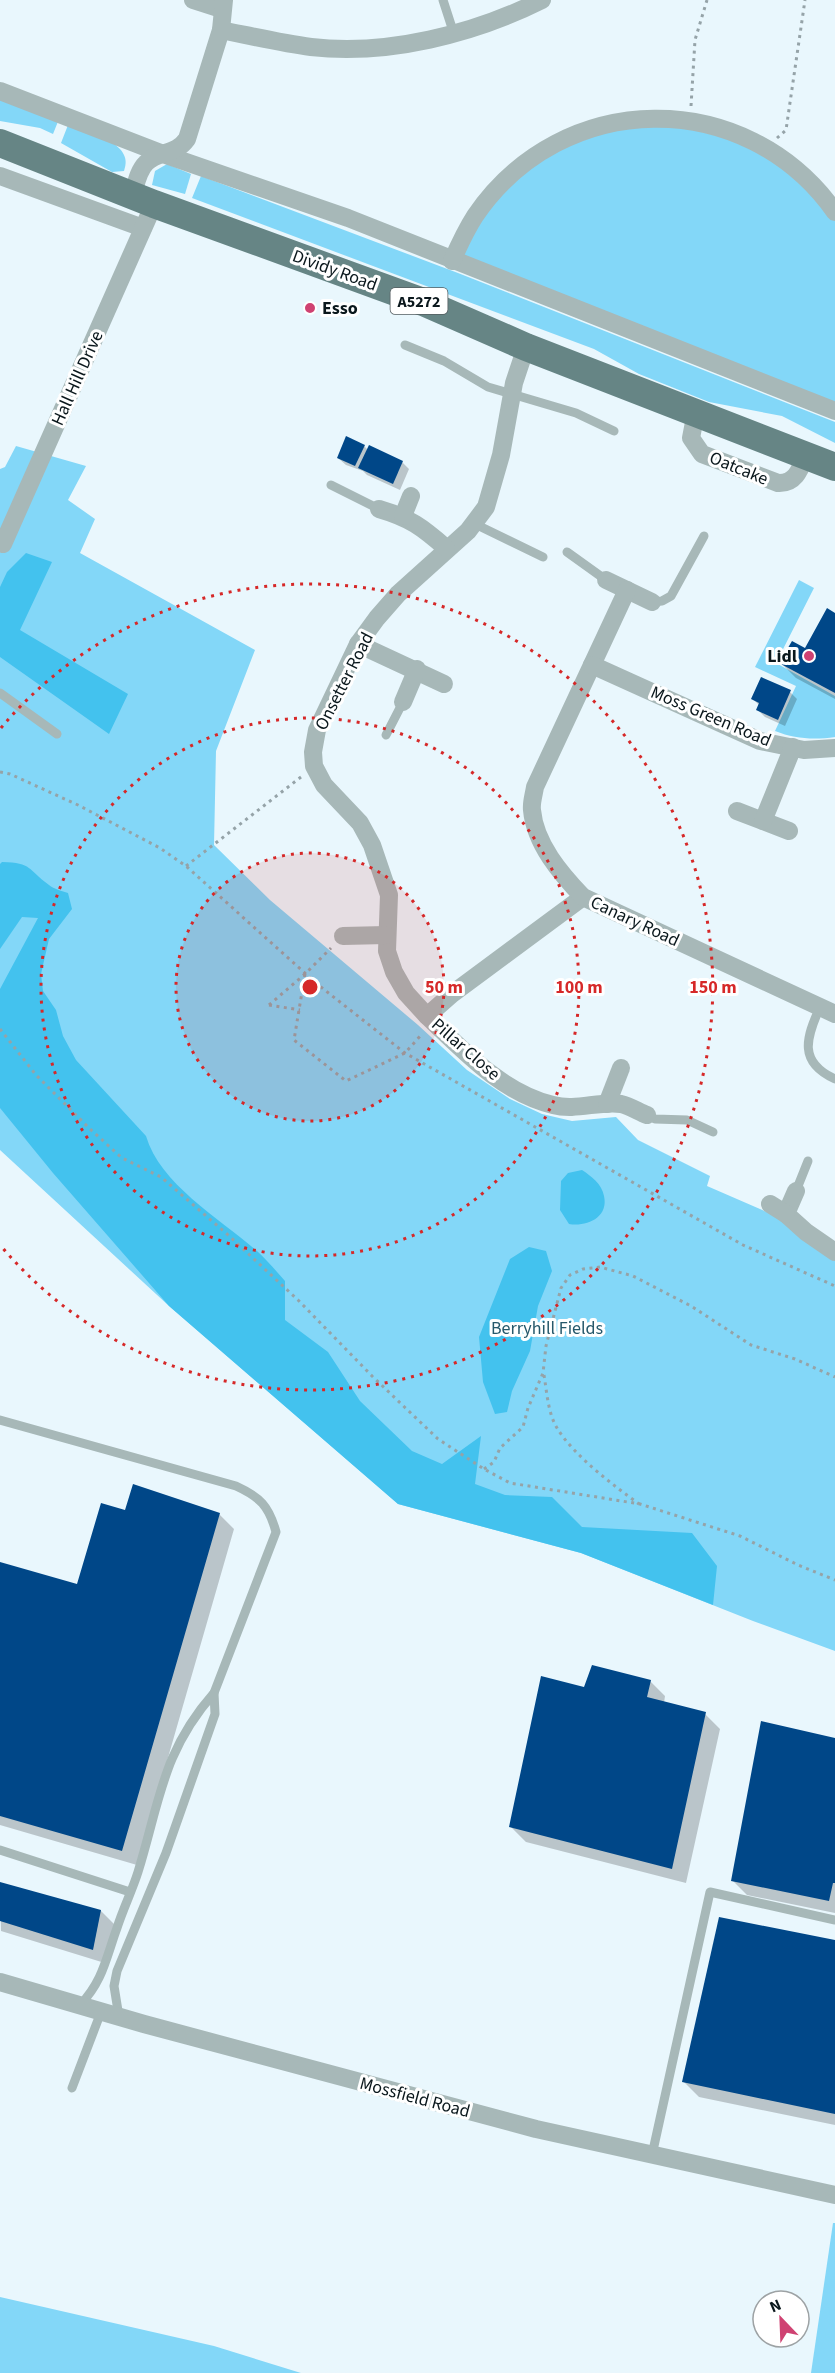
<svg xmlns="http://www.w3.org/2000/svg" width="835" height="2373" viewBox="0 0 835 2373" font-family="'Source Sans 3',sans-serif">
<rect width="100%" height="100%" fill="#e9f7fd"/>
<g fill="#83d7f8">
<path d="M0,96L59,119L53,134L40,128L0,121Z"/>
<path d="M645,118L767,148L835,220V412L452,261L463,236L538,155Z"/>
<path d="M68,125C87,133 136,142 124,171L112,172L61,143Z"/>
<path d="M167,164L191,174L185,194L152,185L155,171Z"/>
<path d="M201,176L458,273L835,422V443L782,416L709,402L639,374L594,349L192,198Z"/>
<path d="M16,446L86,466L68,500L95,519L80,553L255,650L216,751L214,845L270,900L418,1025L467,1070L510,1099L542,1114L572,1121L616,1117L638,1140L710,1176L707,1186L785,1220L835,1245V1651L753,1621L581,1553L398,1504L169,1306L0,1150V469L5,467Z"/>
<path d="M799,580L814,588L776,663L835,696V737C814,740 795,739 775,731L796,686L755,667Z"/>
<path d="M833,2223H835V2373H811Z"/>
<path d="M0,2297L214,2346L301,2373H0Z"/>
</g>
<g fill="#43c2ee">
<path d="M26,553L52,562L20,630L128,694L109,734L0,657V587L7,572Z"/>
<path d="M2,862C33,863 27,869 49,885C54,889 62,891 68,893L72,909L49,939L41,974L43,991L56,1010L63,1036L76,1060L146,1136C160,1184 219,1218 257,1251C267,1260 276,1271 285,1281V1320L328,1352L360,1401L412,1451L442,1464L481,1436L475,1484L505,1495L552,1497L582,1527L692,1533L717,1566L713,1605L581,1553L398,1504L169,1306L53,1173L0,1108V989L38,918L22,917L0,949V864Z"/>
<path d="M582,1170C591,1176 602,1184 604,1196C609,1218 586,1227 569,1224L560,1210L561,1181L568,1173Z"/>
<path d="M529,1247L546,1251L552,1271L538,1306L530,1351L512,1391L507,1412L495,1414L483,1382L479,1337L510,1259Z"/>
</g>
<g fill="#0003">
<path d="M364,446L368,450L402,462L409,469L400,490L367,475L363,471L346,465L338,458Z"/>
<path d="M835,615V699L796,678L781,663L806,650Z"/>
<path d="M790,692L797,699L785,726L765,717L758,710L760,706L753,699Z"/>
<path d="M126,1512L219,1514L234,1529L137,1865L0,1825V1564L78,1586Z"/>
<path d="M650,1681L665,1696L664,1703L705,1714L720,1729L686,1883L526,1842L511,1827L585,1689Z"/>
<path d="M835,1740V1913L747,1895L732,1880Z"/>
<path d="M0,1884L101,1911L116,1926L108,1964L1,1931Z"/>
<path d="M835,1942V2125L699,2097L684,2082Z"/>
</g>
<g fill="#004788">
<path d="M346,436L365,445L355,466L337,458Z"/>
<path d="M369,445L403,461L393,484L358,468Z"/>
<path d="M827,608L835,613V693L779,663L792,641L805,648Z"/>
<path d="M761,677L791,690L778,720L756,710L759,703L751,699Z"/>
<path d="M133,1484L220,1513L122,1851L0,1816V1562L77,1584L101,1503L125,1510Z"/>
<path d="M592,1665L651,1680L647,1697L706,1712L672,1869L509,1827L541,1676L584,1687Z"/>
<path d="M761,1721L835,1738V1883H833L829,1901L731,1881Z"/>
<path d="M0,1882L101,1910L93,1950L0,1921Z"/>
<path d="M719,1917L835,1940V2114L682,2082Z"/>
</g>
<g fill="none" stroke-linecap="round" stroke-linejoin="round">
<g stroke="#95a3a8" stroke-width="3" stroke-dasharray="3 4.5" stroke-linecap="butt">
<path d="M691,106L695,40L707,0"/>
<path d="M777,138L786,130L805,0"/>
<path d="M0,772L10,774L78,805L160,848L186,866L317,984L405,1053L743,1245L835,1286"/>
<path d="M186,866L301,777"/>
<path d="M305,974L294,1040L346,1081L405,1053L422,1034"/>
<path d="M269,1005L305,974L331,948"/>
<path d="M269,1005L300,1010"/>
<path d="M0,1029L36,1075L90,1129L122,1158L161,1177L227,1234L298,1300L372,1376L438,1439L484,1469L510,1483L640,1504L740,1536L798,1565L835,1580"/>
<path d="M544,1375C547,1393 548,1413 557,1428C574,1456 613,1485 639,1504"/>
<path d="M484,1469L494,1462L500,1448L523,1427L528,1408L543,1373L546,1346L561,1288L570,1275L583,1269L600,1267L633,1276L691,1306L751,1345L795,1359L835,1377"/>
</g>
<g stroke="#a7b8b8" stroke-width="9">
<path d="M443,0L454,34"/>
<path d="M405,345L444,361L488,387L576,413L614,431"/>
<path d="M331,485L379,509"/>
<path d="M475,524L543,557"/>
<path d="M567,552L606,580"/>
<path d="M652,602L662,601L671,596L704,536"/>
<path d="M0,693L57,734"/>
<path d="M386,735L403,702"/>
<path d="M820,1007C806,1038 798,1062 835,1079"/>
<path d="M647,1115L655,1119L687,1120L713,1132"/>
<path d="M796,1191L808,1161"/>
<path d="M0,1420L236,1486C260,1497 269,1506 276,1532L214,1693C162,1752 160,1801 138,1872C132,1891 123,1909 117,1928C106,1958 103,1981 80,2005"/>
<path d="M0,1850L130,1892"/>
<path d="M119,2017L114,1986L117,1971L166,1853L215,1714L214,1693"/>
<path d="M72,2088L101,2012"/>
<path d="M652,2155L710,1892L835,1920"/>
</g>
<g stroke="#a7b8b8" stroke-width="18">
<path d="M193,0L221,9"/>
<path d="M221,30C251,36 281,43 311,47C387,56 474,34 542,0"/>
<path d="M0,91L163,154L348,218L835,411"/>
<path d="M0,176L143,228"/>
<path d="M133,194C136,184 138,171 146,163C158,150 175,156 187,139L221,30L224,0"/>
<path d="M452,261C459,245 466,230 475,216C562,88 746,86 835,212"/>
<path d="M526,347L514,383L501,455L486,507L468,531L398,594L377,618L358,644L317,730L313,752L314,766L324,785L360,823L372,845L389,895L387,951L394,972L406,993L427,1016L452,994L583,897"/>
<path d="M696,412L691,438L702,454L778,483C795,484 800,470 806,455"/>
<path d="M379,509C410,518 422,527 446,548"/>
<path d="M403,516L411,496"/>
<path d="M3,544L154,204"/>
<path d="M606,580L652,602"/>
<path d="M627,590L535,787C534,794 531,803 532,810C535,844 561,874 583,897L835,1014"/>
<path d="M358,644L444,684"/>
<path d="M592,665L760,741L804,750L835,748"/>
<path d="M403,702L417,669"/>
<path d="M737,811L789,831"/>
<path d="M763,821L793,747"/>
<path d="M343,936L386,935"/>
<path d="M427,1016C463,1050 502,1093 553,1105C576,1111 598,1101 621,1104C630,1106 639,1112 647,1115"/>
<path d="M607,1104L621,1068"/>
<path d="M796,1191L786,1214L806,1232L835,1252"/>
<path d="M770,1204L786,1214"/>
<path d="M0,1982L144,2024L536,2129L835,2195"/>
</g>
<path stroke="#668585" stroke-width="28" d="M0,143L154,204L423,302L526,347L835,467"/>
</g>
<circle cx="310" cy="987" r="134" fill="#d62828" fill-opacity=".12"/>
<g fill="none" stroke="#d62828" stroke-width="3" stroke-dasharray="3 6">
<circle cx="310" cy="987" r="134"/>
<circle cx="310" cy="987" r="269"/>
<path d="M1 728A403 403 0 1 1 1 1246"/>
</g>
<g fill="#cf4272" stroke="#fff" stroke-width="2">
<circle cx="310" cy="308" r="6"/>
<circle cx="809" cy="656" r="6"/>
</g>
<g text-anchor="middle" stroke-width="6" stroke-linejoin="round" paint-order="stroke">
<rect fill="#fff" stroke="#545d60" stroke-width="1.5" x="390.5" y="288" width="57" height="26" rx="4.5"/>
<g font-size="16" font-weight="bold" fill="#0a171c">
<text x="419" y="307">A5272</text>
</g>
<g font-size="18" fill="#0a171c" stroke="#fff">
<text transform="translate(335 270) rotate(20)" y="6">Dividy Road</text>
<text transform="translate(77 378) rotate(-66)" y="6">Hall Hill Drive</text>
<text transform="translate(739 468) rotate(22)" y="6">Oatcake</text>
<text transform="translate(344 681) rotate(-63)" y="6">Onsetter Road</text>
<text transform="translate(711 716) rotate(23)" y="6">Moss Green Road</text>
<text transform="translate(635 921) rotate(25)" y="6">Canary Road</text>
<text transform="translate(466 1049) rotate(41)" y="6">Pillar Close</text>
<text transform="translate(415 2097) rotate(15)" y="6">Mossfield Road</text>
</g>
<g font-size="18" font-weight="bold" fill="#0a171c" stroke="#fff" text-anchor="start">
<text x="322" y="314">Esso</text>
<text x="797" y="662" text-anchor="end">Lidl</text>
</g>
<g font-size="18" fill="#26586b" stroke="#fff">
<text x="547" y="1334">Berryhill Fields</text>
</g>
</g>
<circle cx="310" cy="987" r="9" fill="#d62828" stroke="#fff" stroke-width="3"/>
<g font-size="18" text-anchor="middle" font-weight="bold" fill="#d62828" stroke="#fff" stroke-width="6" stroke-linejoin="round" paint-order="stroke">
<text x="444" y="993">50 m</text>
<text x="579" y="993">100 m</text>
<text x="713" y="993">150 m</text>
</g>
<g transform="translate(781 2319) rotate(337)"><circle r="28" fill="#ffffff" stroke="#9da2a4" stroke-width="1.5"/>
<path d="M0-4.5L10 22L0 15L-10 22Z" fill="#cf4272"/>
<text y="-9" font-size="16" font-weight="bold" text-anchor="middle" fill="#0a171c">N</text>
</g>
</svg>
